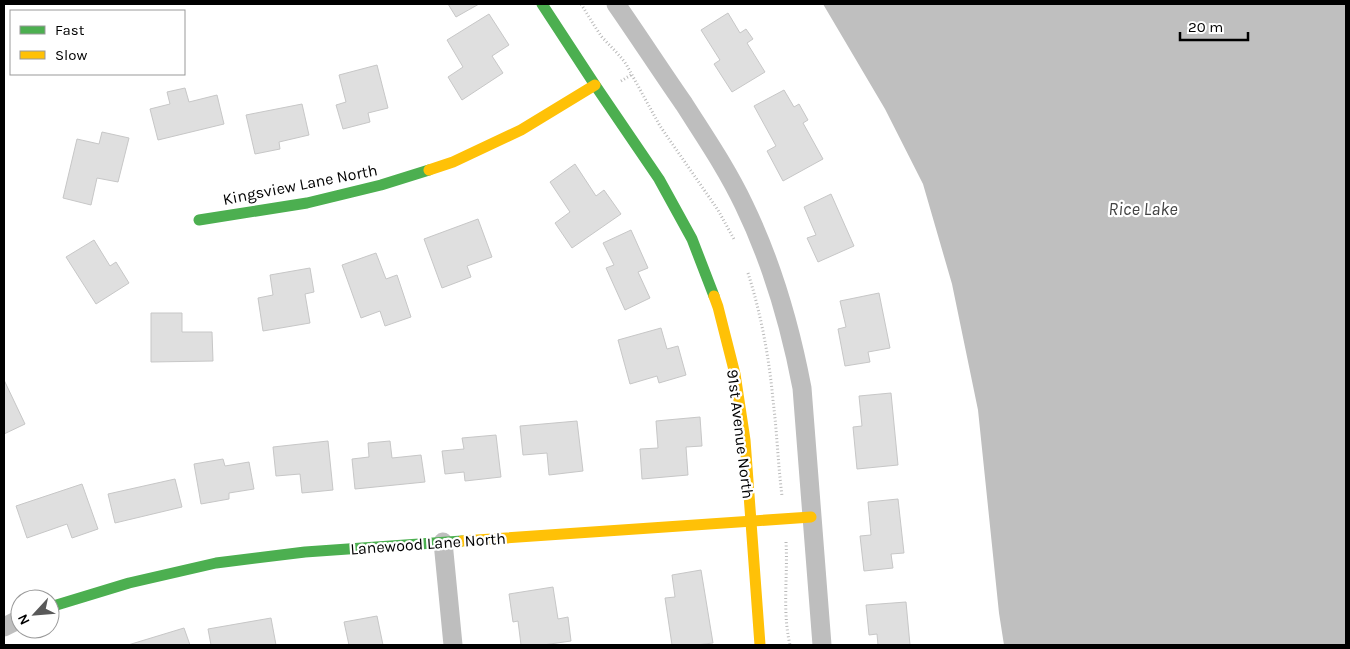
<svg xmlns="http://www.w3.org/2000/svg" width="1350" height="649" viewBox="0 0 1350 649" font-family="Karla,sans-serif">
<rect width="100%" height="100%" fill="#fff"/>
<path fill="#bfbfbf" d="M823,4H1346V645H1004L999,613L978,410L952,284L923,184L885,109Z"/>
<g fill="#dfdfdf" stroke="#c7c7c7">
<path d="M448,4H479L456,17Z"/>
<path d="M728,13L740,33L746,29L753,39L747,43L765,72L732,92L714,64L720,60L701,30Z"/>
<path d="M489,14L509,45L492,56L503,73L462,100L448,77L463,67L447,40Z"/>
<path d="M377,65L388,108L368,113L370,122L343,129L336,105L346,102L339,75Z"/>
<path d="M185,88L189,102L217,95L224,124L158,140L150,109L170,104L167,92Z"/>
<path d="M784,90L794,107L799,104L808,120L803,123L823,159L783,181L767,151L776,146L754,106Z"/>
<path d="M302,104L309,135L279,142L280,149L255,154L246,115Z"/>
<path d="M102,132L129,138L118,182L97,178L91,205L63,198L77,139L99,144Z"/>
<path d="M575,164L596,196L604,190L621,214L572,248L555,223L570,212L550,182Z"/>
<path d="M831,194L854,246L818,262L807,238L816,235L804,207Z"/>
<path d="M478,219L492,257L467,266L471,277L442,288L424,239Z"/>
<path d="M631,230L648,268L638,272L650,298L625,310L606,268L614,265L603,243Z"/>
<path d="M94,240L110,266L116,262L129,283L96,304L66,257Z"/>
<path d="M376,253L386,279L397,275L411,317L385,326L380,311L361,318L342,265Z"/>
<path d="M310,268L314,292L305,294L310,323L263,331L258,298L273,295L270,275Z"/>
<path d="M879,293L890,348L868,352L870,362L845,366L838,329L846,327L840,301Z"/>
<path d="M151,313H182V332H212L213,361L151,362Z"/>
<path d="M661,328L667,349L678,346L686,375L659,383L657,376L630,384L618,340Z"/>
<path d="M4,380L25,424L4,434Z"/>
<path d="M891,393L898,465L857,469L853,427L862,426L859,396Z"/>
<path d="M700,417L702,446L686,447L688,475L642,479L640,449L658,448L656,421Z"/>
<path d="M577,421L583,471L549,475L547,453L523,455L520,426Z"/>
<path d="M496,435L501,477L465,481L464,472L445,474L442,451L464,449L462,438Z"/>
<path d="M328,441L333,490L302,493L300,474L276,476L273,447Z"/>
<path d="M390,441L392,458L421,455L425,482L355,489L352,459L369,457L368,443Z"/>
<path d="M223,459L225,466L249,462L254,489L229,493V499L201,504L194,464Z"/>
<path d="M175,479L182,507L115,523L108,494Z"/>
<path d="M82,484L98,529L72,538L67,524L27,538L16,506Z"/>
<path d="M898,499L904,553L891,554L893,568L864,571L860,536L871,535L868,502Z"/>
<path d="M701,570L713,643L696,645H672L665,598L675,597L672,575Z"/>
<path d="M553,587L558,619L568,617L571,641L543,645H521L518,621L513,622L509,594Z"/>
<path d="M906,602L910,645H878L877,634L869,635L866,605Z"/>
<path d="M377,616L383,645H349L344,622Z"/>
<path d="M271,618L276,645H211L208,629Z"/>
<path d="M184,628L190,645H128Z"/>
</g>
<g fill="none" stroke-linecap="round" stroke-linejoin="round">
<g stroke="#b9b9b9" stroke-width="3" stroke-dasharray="1 2.5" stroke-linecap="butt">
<path d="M581,4C588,15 594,26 602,37C610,46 619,54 626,64L660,126L718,210L735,241"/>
<path d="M621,81L631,75"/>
<path d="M748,273C761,314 769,357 773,400C777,432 778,464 782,496"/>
<path d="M786,542C788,576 782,611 790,645"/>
</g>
<g stroke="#bebebe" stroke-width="19">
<path d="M616,4C639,37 661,71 684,104C705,137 727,169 744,205C772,263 790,325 802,388L822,645"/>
<path d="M443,542L453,645"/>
<path d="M4,627L20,619"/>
</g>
<g stroke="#4caf50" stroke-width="11">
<path d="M542,4L595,85L659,179L692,239L714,296"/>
<path d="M199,220L307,203L381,185L429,170"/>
<path d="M50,607L129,583L216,563L305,552L462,541"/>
</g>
<g stroke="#ffc107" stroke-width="11">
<path d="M429,170L453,162L521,130L595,85"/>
<path d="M714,296L718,307L735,374L745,440L760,645"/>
<path d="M462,541L811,517"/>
</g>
</g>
<g text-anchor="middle" stroke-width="4.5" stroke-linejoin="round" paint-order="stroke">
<g font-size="16" fill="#000" stroke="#fff">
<text transform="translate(300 184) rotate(-11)" y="6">Kingsview Lane North</text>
<text transform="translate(741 434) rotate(83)" y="6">91st Avenue North</text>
<text transform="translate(428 543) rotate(-4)" y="6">Lanewood Lane North</text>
</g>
<g font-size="18" font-style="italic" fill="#444" stroke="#fff">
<text x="1143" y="215">Rice Lake</text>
</g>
</g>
<rect width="1350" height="649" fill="none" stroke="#000000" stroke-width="10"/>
<rect x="10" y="10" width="175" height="65" fill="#ffffff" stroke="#999999"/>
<rect x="20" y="26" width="25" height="8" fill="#4caf50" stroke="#999999"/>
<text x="55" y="35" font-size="15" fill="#000000">Fast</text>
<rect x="20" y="51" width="25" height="8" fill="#ffc107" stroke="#999999"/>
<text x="55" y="60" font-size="15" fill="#000000">Slow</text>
<g transform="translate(35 614) rotate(244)"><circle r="24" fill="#ffffff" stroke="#999999"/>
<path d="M0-4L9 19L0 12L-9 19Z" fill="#595959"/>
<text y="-8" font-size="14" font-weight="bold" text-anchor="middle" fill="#000000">N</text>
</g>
<path d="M1180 32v8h68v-8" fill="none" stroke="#000000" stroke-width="2.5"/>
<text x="1188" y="32" font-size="15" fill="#000000" stroke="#ffffff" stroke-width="4" paint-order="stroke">20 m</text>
</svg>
